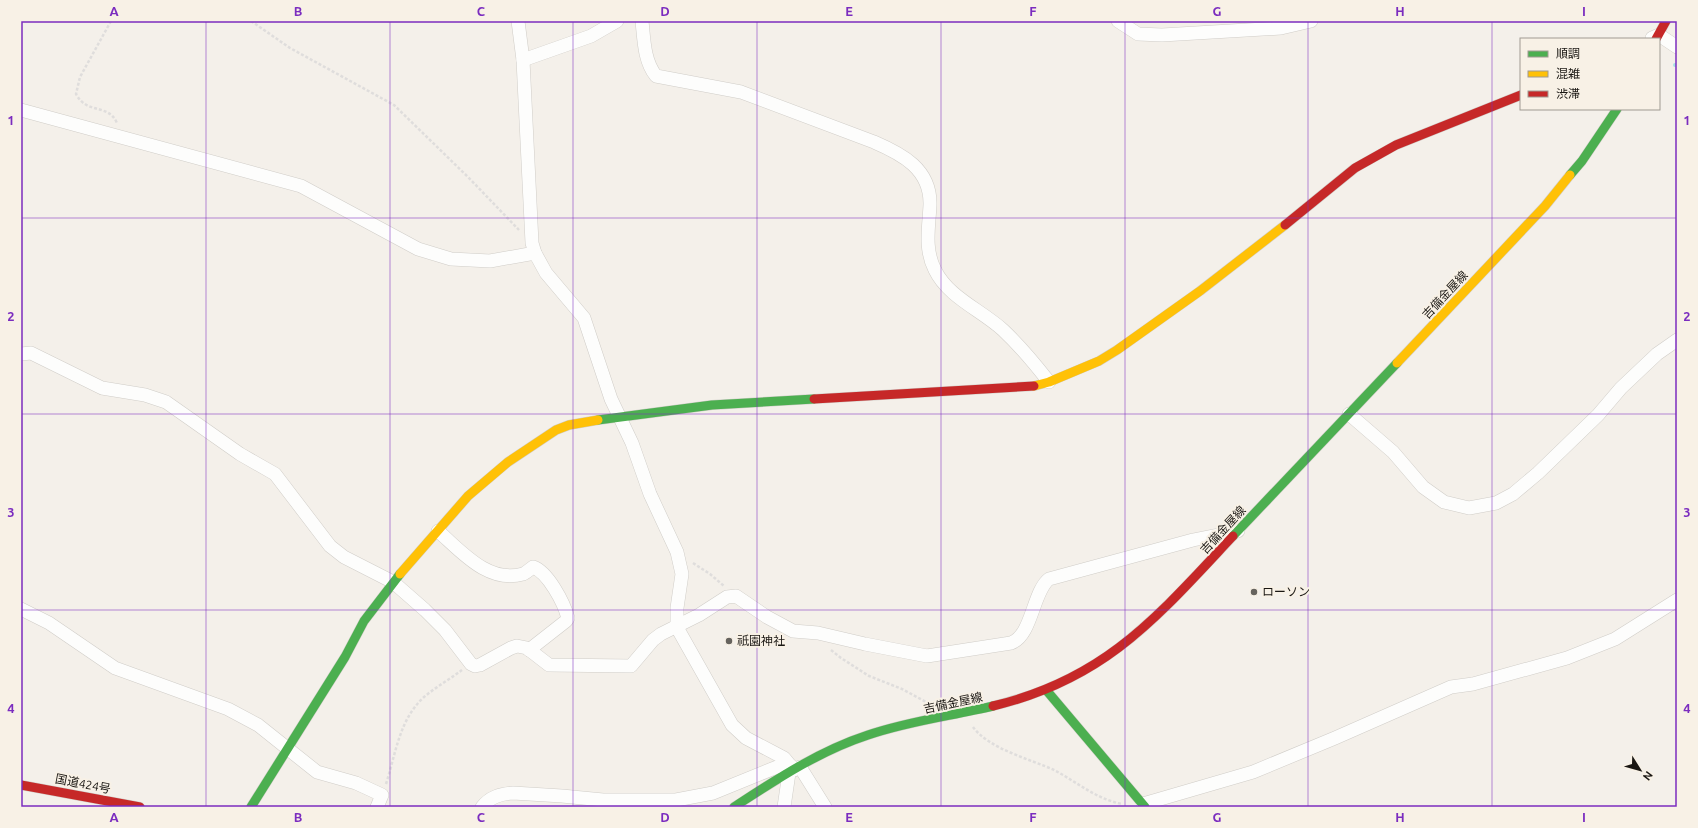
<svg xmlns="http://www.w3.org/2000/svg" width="1698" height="828" viewBox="0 0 1698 828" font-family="Ubuntu,'Noto Sans JP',sans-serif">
<rect width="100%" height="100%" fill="#f4f0ea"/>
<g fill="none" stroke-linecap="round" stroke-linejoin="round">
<path stroke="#a8e3e4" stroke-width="4" d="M1675,65H1677"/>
<g stroke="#d0cdc8" stroke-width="14">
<g id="street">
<path d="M518,21L523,60L532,243L535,253L546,273L584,318L611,399L632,443L650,494L677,552L682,574L677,608V626L679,631L732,725L746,738L784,758L794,770"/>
<path d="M642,21C644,40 644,61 656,76L741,92L874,142C902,154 931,169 930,205C929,227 924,249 935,270C948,297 981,310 1003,330C1020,346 1035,364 1049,382"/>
<path d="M1118,21L1138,34L1162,35L1281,28L1311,21"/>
<path d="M1652,38L1659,35L1677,47"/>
<path d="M523,60L591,36L617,21"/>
<path d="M21,110L301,186L418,249L451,259L490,261L535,253"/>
<path d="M21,354L31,353L102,388L145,395L166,402L240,454L275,474L330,546L344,557L393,582L425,610L445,630L471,664L475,666L480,665L511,648L517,646L527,648L549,665L631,666L653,640L661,634L699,615L727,597L736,596L767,617L793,631L818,633L865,644L927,656L1011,643C1032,636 1033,591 1049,579L1193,540L1238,531"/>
<path d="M1349,414L1393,452L1423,487L1444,502L1469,508L1496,503L1513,494L1538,473L1598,415L1621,388L1657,354L1677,340"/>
<path d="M438,531C461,551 488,584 523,574C526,573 530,569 533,567C548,572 564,603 568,618L566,621L529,650"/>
<path d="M21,609L49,623L115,668L228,709L258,725L317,772L356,783L382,795L377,807"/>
<path d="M800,767L825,807"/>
<path d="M1143,804L1253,772L1335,738L1451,687L1473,684L1567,658L1615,639L1677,600"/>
<path d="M482,807C490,797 500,794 513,793L562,796L603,800H676L713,793L777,767L791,766"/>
<path d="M784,807L789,773"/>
</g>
</g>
<g stroke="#d0cdc8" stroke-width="10">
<g id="fast">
<path d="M1570,175L1582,161L1617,109"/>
<path d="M598,420L712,405L814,399"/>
<path d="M1233,536L1397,363"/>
<path d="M1047,691L1145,807"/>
<path d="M251,807L345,657L364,621L400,574"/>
<path d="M734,807C777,779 819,751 868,735C908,721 951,716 993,706"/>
</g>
</g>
<g stroke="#d0cdc8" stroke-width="10">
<g id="slow">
<path d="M1397,363L1545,206L1570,175"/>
<path d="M1034,386L1049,382L1099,361L1117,350L1200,291L1285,225"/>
<path d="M400,574L468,496L508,462L556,430L569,425L598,420"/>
</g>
</g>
<g stroke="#d0cdc8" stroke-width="10">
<g id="jam">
<path d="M1656,39L1666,21"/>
<path d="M1285,225L1355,168L1396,145L1521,95"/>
<path d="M814,399L1034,386"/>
<path d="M993,706C1106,679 1157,617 1233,536"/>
<path d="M21,785L140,807"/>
</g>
</g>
<g stroke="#dfdddc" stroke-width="2.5" stroke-dasharray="3 2" stroke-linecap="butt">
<path d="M111,21L80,77L76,94C87,115 108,103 117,123"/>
<path d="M251,21L290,48L394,105L468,177L519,230"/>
<path d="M693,563L710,574L724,586"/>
<path d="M831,650L841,658L869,676L902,689L928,703"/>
<path d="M973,727C989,749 1030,759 1054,770C1077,782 1096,799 1122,804"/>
<path d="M386,784C396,753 399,720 424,697C436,687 450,679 462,670"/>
</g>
<use href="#street" stroke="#fdfdfc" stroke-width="13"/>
<use href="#fast" stroke="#4caf50" stroke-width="9"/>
<use href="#slow" stroke="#ffc107" stroke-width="9"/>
<use href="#jam" stroke="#c62828" stroke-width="9"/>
</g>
<path fill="none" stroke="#7b2cbf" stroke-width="1" stroke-opacity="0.55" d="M206,21V807M390,21V807M573,21V807M757,21V807M941,21V807M1125,21V807M1308,21V807M1492,21V807M21,218H1677M21,414H1677M21,610H1677"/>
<g fill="#66635e" stroke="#f8f1e6" stroke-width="1.5">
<circle cx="1254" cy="592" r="4"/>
<circle cx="729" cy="641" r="4"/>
</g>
<g text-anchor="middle" stroke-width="4" stroke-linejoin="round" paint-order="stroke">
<g font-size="12" fill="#1a1713" stroke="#f8f1e6">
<text transform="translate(1445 295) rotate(-47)" y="4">吉備金屋線</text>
<text transform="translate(1223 530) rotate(-47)" y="4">吉備金屋線</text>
<text transform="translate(953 703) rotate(-12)" y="4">吉備金屋線</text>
<text transform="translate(83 784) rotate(11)" y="4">国道424号</text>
</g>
<g font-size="12" fill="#1a1713" stroke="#f8f1e6" text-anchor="start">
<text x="1262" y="596">ローソン</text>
<text x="737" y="645">祇園神社</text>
</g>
</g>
<rect width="1698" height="828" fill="none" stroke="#f8f1e6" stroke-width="44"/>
<rect x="1520" y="38" width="140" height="72" fill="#f8f1e6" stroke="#9f9a92"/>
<rect x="1528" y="51" width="20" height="6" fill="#4caf50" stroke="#9f9a92"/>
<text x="1556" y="58" font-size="12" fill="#1a1713">順調</text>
<rect x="1528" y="71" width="20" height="6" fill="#ffc107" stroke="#9f9a92"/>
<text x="1556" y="78" font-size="12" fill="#1a1713">混雑</text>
<rect x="1528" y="91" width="20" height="6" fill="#c62828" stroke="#9f9a92"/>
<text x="1556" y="98" font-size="12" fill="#1a1713">渋滞</text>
<g transform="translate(1640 770) rotate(127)" stroke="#f8f1e6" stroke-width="3" paint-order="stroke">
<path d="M0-3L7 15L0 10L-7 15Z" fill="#1a1713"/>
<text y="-6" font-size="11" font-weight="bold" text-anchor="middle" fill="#1a1713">N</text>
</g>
<rect x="22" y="22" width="1654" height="784" fill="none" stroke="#7b2cbf" stroke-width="1.5"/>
<g font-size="13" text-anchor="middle" font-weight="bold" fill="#7b2cbf">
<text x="114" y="16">A</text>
<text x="298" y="16">B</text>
<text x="481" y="16">C</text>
<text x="665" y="16">D</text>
<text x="849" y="16">E</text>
<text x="1033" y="16">F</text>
<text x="1217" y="16">G</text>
<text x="1400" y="16">H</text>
<text x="1584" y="16">I</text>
<text x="11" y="125">1</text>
<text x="1687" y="125">1</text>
<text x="11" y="321">2</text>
<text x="1687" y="321">2</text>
<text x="11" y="517">3</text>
<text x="1687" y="517">3</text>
<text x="11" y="713">4</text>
<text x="1687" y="713">4</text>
<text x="114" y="822">A</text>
<text x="298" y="822">B</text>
<text x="481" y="822">C</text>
<text x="665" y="822">D</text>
<text x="849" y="822">E</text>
<text x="1033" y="822">F</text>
<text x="1217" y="822">G</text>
<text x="1400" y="822">H</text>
<text x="1584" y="822">I</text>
</g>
</svg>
